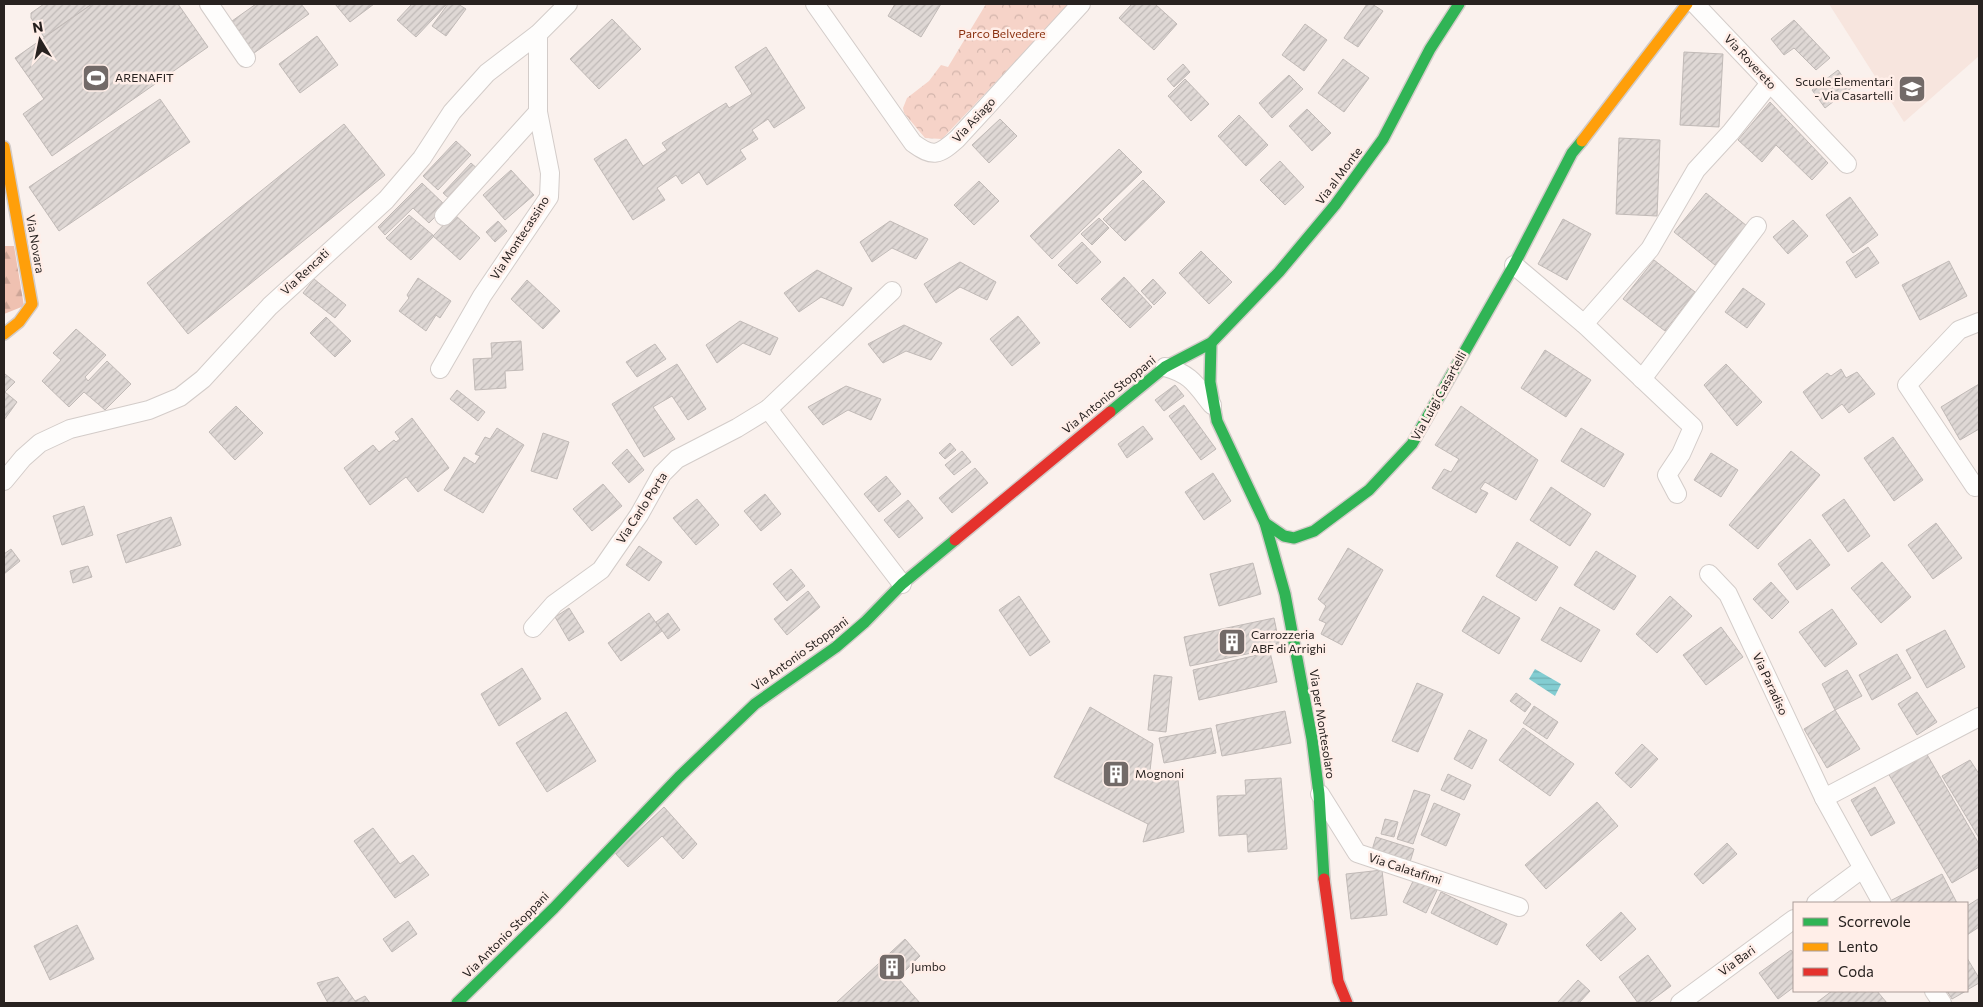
<svg xmlns="http://www.w3.org/2000/svg" width="1983" height="1007" viewBox="0 0 1983 1007" font-family="Commissioner,sans-serif">
<defs>
<pattern id="forest-firs" width="22" height="20" patternUnits="userSpaceOnUse" patternTransform="scale(1.25)"><rect width="22" height="20" fill="#efc1b1"/><path d="M5 1l3.5 6h-7zM16 11l3.5 6h-7z" fill="#cda698"/></pattern>
<pattern id="park-crowns" width="20" height="18" patternUnits="userSpaceOnUse" patternTransform="scale(1.25)"><rect width="20" height="18" fill="#f6d3c8"/><path d="M2 6a3 3 0 1 1 6 0M12 15a3 3 0 1 1 6 0" fill="none" stroke="#d3b5ac"/></pattern>
<pattern id="water-rules" width="6" height="5" patternUnits="userSpaceOnUse" patternTransform="scale(1.25)"><rect width="6" height="5" fill="#83cdd2"/><path d="M0 2.5h6" fill="none" stroke="#71b0b4"/></pattern>
<pattern id="building-hatch" width="6" height="6" patternUnits="userSpaceOnUse" patternTransform="scale(1.25)"><rect width="6" height="6" fill="#dfd8d5"/><path d="M-1 1l2-2M0 6l6-6M5 7l2-2" fill="none" stroke="#bfb9b7"/></pattern>
</defs>
<rect width="100%" height="100%" fill="#faf1ed"/>
<path fill="#f7e5de" d="M1829,4H1979V56L1904,122Z"/>
<path fill="url(#forest-firs)" d="M4,246H14L24,306L4,314Z"/>
<path fill="url(#park-crowns)" d="M986,4H1070L942,139L925,138L904,113L903,108L907,98L929,81L941,65L948,67Z"/>
<path fill="url(#water-rules)" d="M1535,669L1561,684L1555,696L1529,679Z"/>
<g fill="url(#building-hatch)" stroke="#c1bab7">
<path d="M44,4H92L44,37L31,18V13Z"/>
<path d="M92,4H178L208,47L52,156L23,114L44,99L15,58Z"/>
<path d="M256,4H301L309,14L254,53L232,21Z"/>
<path d="M335,4H374L350,22Z"/>
<path d="M412,4H447L416,37L397,20Z"/>
<path d="M448,4H458L466,9L446,36L432,26Z"/>
<path d="M895,4H941L921,37L888,16Z"/>
<path d="M1132,4H1155L1177,24L1154,50L1119,18Z"/>
<path d="M1367,4H1372L1383,11L1358,47L1344,38Z"/>
<path d="M612,19L641,49L599,89L570,59Z"/>
<path d="M1794,20L1830,58L1816,70L1794,48L1784,55L1771,39Z"/>
<path d="M1305,24L1327,40L1304,71L1282,55Z"/>
<path d="M317,36L338,65L300,93L279,64Z"/>
<path d="M766,47L805,108L774,128L768,119L752,130L758,139L740,150L746,159L707,185L699,172L682,184L676,175L657,188L665,200L633,220L594,159L626,139L643,166L667,150L662,143L726,103L729,108L752,94L735,67Z"/>
<path d="M1684,52L1723,54L1719,127L1680,125Z"/>
<path d="M1343,59L1369,78L1344,112L1318,93Z"/>
<path d="M1183,64L1190,72L1174,87L1167,79Z"/>
<path d="M1838,70L1851,88L1825,108L1812,90Z"/>
<path d="M1289,75L1303,89L1272,118L1259,103Z"/>
<path d="M1185,79L1209,104L1191,121L1168,96Z"/>
<path d="M160,99L190,142L59,231L29,187Z"/>
<path d="M1770,102L1828,163L1812,180L1776,145L1762,162L1738,140Z"/>
<path d="M1307,109L1331,133L1312,151L1289,126Z"/>
<path d="M1239,115L1268,145L1246,166L1218,136Z"/>
<path d="M1000,119L1017,136L989,163L972,145Z"/>
<path d="M344,124L385,175L188,334L147,283Z"/>
<path d="M1619,138L1660,140L1657,216L1616,214Z"/>
<path d="M456,141L471,155L438,190L423,176Z"/>
<path d="M1119,149L1142,172L1052,259L1030,236Z"/>
<path d="M1280,161L1304,187L1285,205L1260,180Z"/>
<path d="M471,163L480,171L452,201L443,193Z"/>
<path d="M511,170L534,195L505,220L483,195Z"/>
<path d="M1143,180L1165,202L1125,241L1103,219Z"/>
<path d="M979,181L999,201L974,225L954,205Z"/>
<path d="M422,183L446,206L429,223L413,208L385,235L378,227Z"/>
<path d="M1706,193L1747,226L1715,265L1674,232Z"/>
<path d="M1850,197L1878,235L1853,253L1826,215Z"/>
<path d="M454,214L480,238L460,260L433,236Z"/>
<path d="M409,215L434,236L411,260L386,238Z"/>
<path d="M1099,218L1109,228L1092,245L1081,234Z"/>
<path d="M1563,219L1591,234L1567,280L1538,264Z"/>
<path d="M1793,220L1808,236L1788,254L1773,237Z"/>
<path d="M498,221L507,231L495,242L486,232Z"/>
<path d="M890,221L928,239L916,259L892,248L872,262L860,242Z"/>
<path d="M1082,242L1101,262L1077,284L1058,265Z"/>
<path d="M1868,247L1879,263L1856,278L1846,262Z"/>
<path d="M1201,251L1232,282L1209,304L1179,273Z"/>
<path d="M1654,260L1695,292L1665,331L1623,299Z"/>
<path d="M1949,261L1967,296L1920,320L1902,285Z"/>
<path d="M960,262L996,282L987,300L960,287L936,303L924,284Z"/>
<path d="M817,270L852,288L843,306L821,297L799,312L784,293Z"/>
<path d="M1124,277L1152,307L1130,328L1101,299Z"/>
<path d="M418,278L451,301L440,318L436,315L426,331L399,311L409,298L407,295Z"/>
<path d="M314,279L346,305L335,318L303,293Z"/>
<path d="M1153,279L1166,293L1154,305L1141,291Z"/>
<path d="M527,280L560,311L543,329L511,299Z"/>
<path d="M1743,288L1765,304L1747,328L1725,312Z"/>
<path d="M1018,316L1040,343L1012,366L990,339Z"/>
<path d="M326,317L351,341L335,357L310,333Z"/>
<path d="M740,321L778,338L770,355L743,343L717,363L706,345Z"/>
<path d="M904,325L942,343L931,360L906,351L883,363L868,344Z"/>
<path d="M76,329L106,355L85,377L88,381L107,361L131,384L105,410L84,392L69,407L42,381L61,360L53,353Z"/>
<path d="M521,341L523,370L505,371L506,388L475,390L473,359L492,358L491,343Z"/>
<path d="M655,344L666,359L637,377L626,362Z"/>
<path d="M1545,350L1591,380L1566,417L1521,388Z"/>
<path d="M677,364L706,409L688,420L672,396L653,407L675,439L644,457L612,404Z"/>
<path d="M1726,364L1762,402L1737,426L1704,385Z"/>
<path d="M1841,369L1846,378L1857,372L1875,394L1849,413L1842,404L1822,419L1803,392L1827,373L1831,376Z"/>
<path d="M5,374L15,382L5,392L17,402L4,420V376Z"/>
<path d="M1979,384V429L1960,440L1941,407Z"/>
<path d="M1175,385L1184,396L1164,411L1155,400Z"/>
<path d="M846,386L881,399L871,420L848,410L823,425L808,407Z"/>
<path d="M457,390L485,412L478,421L450,399Z"/>
<path d="M1184,405L1216,449L1201,460L1169,416Z"/>
<path d="M236,406L263,433L235,460L209,432Z"/>
<path d="M1461,406L1538,460L1516,500L1485,482L1480,489L1488,493L1476,513L1432,488L1444,469L1451,472L1459,459L1435,445Z"/>
<path d="M412,418L449,468L418,492L406,477L370,505L344,468L373,445L379,452L394,440L396,442L400,439L395,432Z"/>
<path d="M1143,426L1153,439L1127,458L1118,444Z"/>
<path d="M497,428L524,445L483,513L444,490L464,457L475,464L480,456L475,454L485,437L490,439Z"/>
<path d="M1581,428L1624,454L1604,487L1561,461Z"/>
<path d="M543,433L569,442L557,479L531,471Z"/>
<path d="M1893,437L1923,480L1894,501L1864,458Z"/>
<path d="M950,443L956,450L945,459L939,453Z"/>
<path d="M627,449L644,470L629,483L612,463Z"/>
<path d="M962,451L971,462L954,475L945,465Z"/>
<path d="M1791,451L1820,475L1758,549L1729,525Z"/>
<path d="M1711,453L1738,470L1721,497L1694,480Z"/>
<path d="M975,468L988,483L952,513L939,498Z"/>
<path d="M1213,473L1231,501L1204,520L1185,492Z"/>
<path d="M886,476L901,494L879,512L864,494Z"/>
<path d="M603,484L622,506L592,531L573,509Z"/>
<path d="M1551,487L1591,514L1570,546L1530,520Z"/>
<path d="M765,494L781,514L761,531L744,511Z"/>
<path d="M697,499L719,525L696,545L673,518Z"/>
<path d="M1844,499L1870,536L1848,552L1822,515Z"/>
<path d="M908,500L923,518L899,538L884,520Z"/>
<path d="M84,506L93,535L62,545L53,516Z"/>
<path d="M171,517L181,545L126,563L117,535Z"/>
<path d="M1936,523L1962,558L1933,579L1908,545Z"/>
<path d="M1810,539L1830,565L1797,590L1778,564Z"/>
<path d="M1517,542L1558,567L1536,601L1496,576Z"/>
<path d="M639,546L662,562L649,581L626,565Z"/>
<path d="M1348,548L1383,570L1342,645L1321,634L1326,623L1319,620L1326,606L1318,599Z"/>
<path d="M11,549L20,561L4,574V554Z"/>
<path d="M1596,551L1636,576L1614,610L1574,585Z"/>
<path d="M1882,562L1911,597L1881,623L1851,588Z"/>
<path d="M1253,563L1261,594L1219,606L1210,574Z"/>
<path d="M88,566L92,577L73,583L70,571Z"/>
<path d="M791,569L805,586L787,601L773,584Z"/>
<path d="M1771,582L1789,602L1772,619L1753,599Z"/>
<path d="M808,591L820,607L787,635L774,619Z"/>
<path d="M1019,596L1050,642L1030,656L999,610Z"/>
<path d="M1483,596L1520,618L1499,654L1462,631Z"/>
<path d="M1670,596L1692,616L1657,653L1636,634Z"/>
<path d="M1560,607L1600,630L1581,662L1541,640Z"/>
<path d="M569,608L584,632L569,641L555,617Z"/>
<path d="M1832,609L1857,644L1825,667L1799,632Z"/>
<path d="M649,613L662,631L621,661L608,643Z"/>
<path d="M668,613L680,630L668,639L656,622Z"/>
<path d="M1274,618L1280,647L1190,666L1184,637Z"/>
<path d="M1721,627L1743,657L1706,685L1683,655Z"/>
<path d="M1945,630L1965,667L1927,688L1906,650Z"/>
<path d="M1270,652L1277,682L1199,700L1193,670Z"/>
<path d="M1897,654L1911,678L1872,700L1859,675Z"/>
<path d="M522,668L541,699L499,726L481,694Z"/>
<path d="M1847,670L1862,696L1835,710L1822,684Z"/>
<path d="M1154,675L1172,677L1166,732L1148,730Z"/>
<path d="M1417,683L1443,694L1418,752L1392,741Z"/>
<path d="M1917,692L1937,722L1917,735L1898,704Z"/>
<path d="M1516,693L1531,704L1525,712L1510,701Z"/>
<path d="M1534,706L1558,722L1547,739L1523,723Z"/>
<path d="M1090,707L1153,744L1150,771H1177L1184,832L1143,842L1148,824L1054,777Z"/>
<path d="M1835,710L1860,749L1827,768L1804,729Z"/>
<path d="M1285,711L1291,743L1222,756L1216,725Z"/>
<path d="M566,712L596,761L547,792L516,743Z"/>
<path d="M1211,728L1216,753L1164,763L1159,738Z"/>
<path d="M1523,728L1574,764L1550,796L1499,760Z"/>
<path d="M1469,730L1487,740L1472,769L1454,759Z"/>
<path d="M1642,744L1658,759L1631,788L1615,773Z"/>
<path d="M1925,751L1979,844V867L1952,883L1888,773Z"/>
<path d="M1970,760L1979,774V838L1942,776Z"/>
<path d="M1448,774L1471,785L1464,800L1441,790Z"/>
<path d="M1281,778L1287,849L1248,852L1247,834L1219,836L1217,796L1246,795L1245,780Z"/>
<path d="M1875,787L1895,823L1871,836L1851,800Z"/>
<path d="M1414,790L1430,795L1413,844L1397,839Z"/>
<path d="M1597,802L1618,826L1546,889L1525,865Z"/>
<path d="M1434,803L1460,814L1446,846L1421,835Z"/>
<path d="M664,807L697,844L683,859L662,836L628,867L615,853Z"/>
<path d="M1385,819L1398,822L1394,837L1381,834Z"/>
<path d="M373,828L400,864L413,855L429,875L395,898L354,841Z"/>
<path d="M1376,837L1414,849L1410,862L1372,850Z"/>
<path d="M1727,843L1737,854L1703,884L1694,874Z"/>
<path d="M1382,870L1387,915L1351,919L1346,874Z"/>
<path d="M1942,874L1957,903H1891L1890,901Z"/>
<path d="M1415,877L1438,888L1426,913L1403,902Z"/>
<path d="M1441,892L1507,924L1497,945L1431,913Z"/>
<path d="M1978,899L1979,927L1967,935V906Z"/>
<path d="M1621,912L1636,929L1601,961L1586,945Z"/>
<path d="M408,921L417,934L392,952L383,939Z"/>
<path d="M77,925L94,959L50,980L34,946Z"/>
<path d="M905,939L920,956L898,978L920,1003H836Z"/>
<path d="M1791,950L1794,954V987L1778,999L1759,973Z"/>
<path d="M1648,955L1671,986L1648,1003H1638L1619,977Z"/>
<path d="M1967,958L1979,978V983L1967,990Z"/>
<path d="M338,977L355,1001L365,996L370,1003H328L317,983Z"/>
<path d="M1578,980L1590,991L1579,1003H1557Z"/>
<path d="M1832,991H1877L1887,1003H1816Z"/>
<path d="M1947,991H1966L1952,999Z"/>
</g>
<g fill="none" stroke-linecap="round" stroke-linejoin="round">
<g stroke="#d3ccc9" stroke-width="20">
<g id="street">
<path d="M209,4L246,58"/>
<path d="M815,4L913,143C933,158 939,155 957,139L1081,4"/>
<path d="M1695,4L1847,164"/>
<path d="M444,216L538,112"/>
<path d="M1514,265L1584,324L1693,427L1681,454L1667,475L1677,494"/>
<path d="M1584,324L1650,249L1696,170L1731,132L1770,83"/>
<path d="M1165,367C1191,374 1196,385 1212,405"/>
<path d="M440,369L482,296L549,197L550,173L538,112V34"/>
<path d="M1642,379L1757,226"/>
<path d="M768,409L902,584"/>
<path d="M4,481L23,458L40,443L70,429L149,410L180,397L203,379L270,306L386,200L422,158L452,112L487,73L538,34L568,4"/>
<path d="M1975,487L1907,385L1959,330L1979,322"/>
<path d="M1709,574L1728,594L1824,798L1882,903"/>
<path d="M533,628L554,604L601,570L639,515L662,474L677,459L737,428L768,409L892,291"/>
<path d="M1320,794L1357,853L1519,907"/>
<path d="M1824,798L1979,717"/>
<path d="M1816,903L1862,869"/>
<path d="M1934,991L1942,1003"/>
<path d="M1680,1003L1794,919"/>
</g>
</g>
<g stroke="#d3ccc9" stroke-width="14">
<g id="fast">
<path d="M1211,343L1210,382L1217,421L1265,523L1285,594L1312,739L1319,794L1324,879"/>
<path d="M1110,412L1165,367L1211,343L1279,272L1335,205L1383,139L1430,49L1459,4"/>
<path d="M1265,523L1284,536L1294,538L1314,531L1369,490L1412,444L1514,265L1572,153L1582,141"/>
<path d="M457,1003L554,908L679,777L755,704L836,647L865,622L902,584L955,540"/>
</g>
</g>
<g stroke="#d3ccc9" stroke-width="14">
<g id="slow">
<path d="M1582,141L1687,4"/>
<path d="M4,147L32,304L19,322L4,334"/>
</g>
</g>
<g stroke="#d3ccc9" stroke-width="14">
<g id="jam">
<path d="M955,540L1110,412"/>
<path d="M1324,879L1338,981L1347,1003"/>
</g>
</g>
<use href="#street" stroke="#fefdfc" stroke-width="18"/>
<use href="#fast" stroke="#30b455" stroke-width="11"/>
<use href="#slow" stroke="#ff9f0a" stroke-width="11"/>
<use href="#jam" stroke="#e5322d" stroke-width="11"/>
</g>
<defs>
<g id="stadium-square" transform="scale(1.4375)"><rect x="-9" y="-9" width="18" height="18" rx="4" fill="#726a68" stroke="#ffeee8"/><path d="M0-5a6.5 5 0 1 0 0 10a6.5 5 0 1 0 0-10ZM-3.5-1.8h7v3.6h-7Z" fill="#fff"/></g>
<g id="school-square" transform="scale(1.4375)"><rect x="-9" y="-9" width="18" height="18" rx="4" fill="#726a68" stroke="#ffeee8"/><path d="M0-5L7-2L0 1L-7-2ZM-4 1L0 2.5L4 1V4Q0 6-4 4Z" fill="#fff"/></g>
<g id="building-square" transform="scale(1.4375)"><rect x="-9" y="-9" width="18" height="18" rx="4" fill="#726a68" stroke="#ffeee8"/><path d="M-4-6H4V6H1V3H-1V6H-4ZM-2.5-4.3h1.7v1.8h-1.7ZM.8-4.3h1.7v1.8H.8ZM-2.5-1h1.7V.8h-1.7ZM.8-1h1.7V.8H.8Z" fill="#fff"/></g>
</defs>
<g fill-rule="evenodd">
<use href="#stadium-square" x="96" y="78"/>
<use href="#school-square" x="1912" y="89"/>
<use href="#building-square" x="1232" y="642"/>
<use href="#building-square" x="1116" y="774"/>
<use href="#building-square" x="892" y="967"/>
</g>
<g text-anchor="middle" stroke-width="5" stroke-linejoin="round" paint-order="stroke">
<g font-size="12" fill="#8a300e" stroke="#ffeee8">
<text x="1002" y="38">Parco Belvedere</text>
</g>
<g font-size="12" fill="#282220" stroke="#ffeee8">
<text transform="translate(1750 62) rotate(47)" y="4">Via Rovereto</text>
<text transform="translate(974 120) rotate(-47)" y="4">Via Asiago</text>
<text transform="translate(1339 176) rotate(-53)" y="4">Via al Monte</text>
<text transform="translate(520 238) rotate(-57)" y="4">Via Montecassino</text>
<text transform="translate(35 244) rotate(80)" y="4">Via Novara</text>
<text transform="translate(305 272) rotate(-43)" y="4">Via Rencati</text>
<text transform="translate(1109 395) rotate(-39)" y="4">Via Antonio Stoppani</text>
<text transform="translate(1439 396) rotate(-61)" y="4">Via Luigi Casartelli</text>
<text transform="translate(642 508) rotate(-57)" y="4">Via Carlo Porta</text>
<text transform="translate(800 654) rotate(-36)" y="4">Via Antonio Stoppani</text>
<text transform="translate(1770 684) rotate(65)" y="4">Via Paradiso</text>
<text transform="translate(1322 724) rotate(81)" y="4">Via per Montesolaro</text>
<text transform="translate(1405 869) rotate(18)" y="4">Via Calatafimi</text>
<text transform="translate(506 935) rotate(-45)" y="4">Via Antonio Stoppani</text>
<text transform="translate(1737 961) rotate(-36)" y="4">Via Bari</text>
</g>
<g font-size="12" fill="#282220" stroke="#ffeee8" text-anchor="start">
<text x="115" y="82">ARENAFIT</text>
<text x="1893" y="86" text-anchor="end">Scuole Elementari<tspan x="1893" dy="14">- Via Casartelli</tspan></text>
<text x="1251" y="639">Carrozzeria<tspan x="1251" dy="14">ABF di Arrighi</tspan></text>
<text x="1135" y="778">Mognoni</text>
<text x="911" y="971">Jumbo</text>
</g>
</g>
<rect width="1983" height="1007" fill="none" stroke="#282220" stroke-width="10"/>
<rect x="1793" y="902" width="175" height="90" fill="#ffeee8" stroke="#a99c98"/>
<rect x="1803" y="918" width="25" height="8" fill="#30b455" stroke="#a99c98"/>
<text x="1838" y="927" font-size="15" fill="#282220">Scorrevole</text>
<rect x="1803" y="943" width="25" height="8" fill="#ff9f0a" stroke="#a99c98"/>
<text x="1838" y="952" font-size="15" fill="#282220">Lento</text>
<rect x="1803" y="968" width="25" height="8" fill="#e5322d" stroke="#a99c98"/>
<text x="1838" y="977" font-size="15" fill="#282220">Coda</text>
<g transform="translate(40 40) rotate(350)" stroke="#ffeee8" stroke-width="4" paint-order="stroke">
<path d="M0-4L9 19L0 12L-9 19Z" fill="#282220"/>
<text y="-8" font-size="14" font-weight="bold" text-anchor="middle" fill="#282220">N</text>
</g>
</svg>
